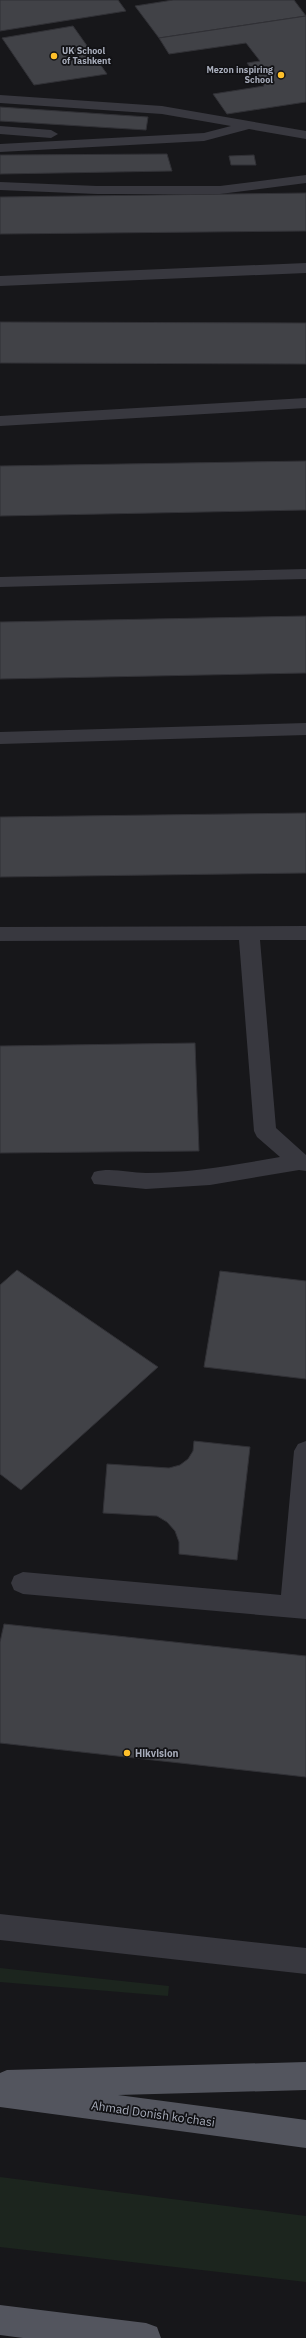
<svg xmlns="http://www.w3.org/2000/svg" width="306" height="2338" viewBox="0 0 306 2338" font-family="'IBM Plex Sans',sans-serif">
<rect width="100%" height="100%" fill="#17171a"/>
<g fill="#1c251e">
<path d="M0,1968L169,1986L168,1996L0,1982Z"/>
<path d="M0,2177L306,2216V2282L0,2247Z"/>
</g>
<g fill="#414247" stroke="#313136">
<path d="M0,0H118L126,11L0,31Z"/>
<path d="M173,0H294L306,16L159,38L135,6Z"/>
<path d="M306,16V102L227,114L213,94L264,86L247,63L260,61L246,43L169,54L159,38Z"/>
<path d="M73,26L107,74L34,85L2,38Z"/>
<path d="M0,107L148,117L146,130L0,121Z"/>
<path d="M167,154L172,171L0,174V155Z"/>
<path d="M254,155L256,165H231L229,156Z"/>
<path d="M306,193V231L0,234V197Z"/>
<path d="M0,322L306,323V364L0,363Z"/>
<path d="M306,461V510L0,516V466Z"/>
<path d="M306,616V673L0,679V622Z"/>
<path d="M306,813V873L0,877V817Z"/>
<path d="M195,1043L199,1151L0,1153V1046Z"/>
<path d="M17,1270L158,1367L21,1490L0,1474V1285Z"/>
<path d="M220,1271L306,1281V1379L204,1367Z"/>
<path d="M194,1441L250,1447L237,1560L179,1554V1542L175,1531L167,1522L157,1516L103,1513L107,1464L169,1468L180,1465L188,1459L193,1451Z"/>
<path d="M4,1624L306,1656V1777L0,1743V1642Z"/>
</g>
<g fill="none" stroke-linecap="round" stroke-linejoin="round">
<g fill="#38383f" fill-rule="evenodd">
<path d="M0,95L162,106L306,131V139L249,129L204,141L0,152V144L204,133L231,126L162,114L0,103Z"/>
<path d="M0,126L51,130L58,134L51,138L0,134Z"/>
<path d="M306,175V183L220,194H97L0,190V182L97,186H220Z"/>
<path d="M306,263V273L0,286V276Z"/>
<path d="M306,398V408L0,426V416Z"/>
<path d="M306,569V579L0,587V577Z"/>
<path d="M306,723V735L0,744V732Z"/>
<path d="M306,926V940H260L276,1128L306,1155V1171L299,1170L210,1185L146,1189L94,1184L91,1178L94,1172C111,1167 129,1173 146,1173C191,1173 235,1165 280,1157L257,1137L254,1131L239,940L0,941V927Z"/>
<path d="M306,1441V1619L23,1594L14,1590L11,1583L14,1576L23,1572L281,1595L294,1451L298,1444Z"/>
<path d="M0,1914L306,1948V1974L0,1940Z"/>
</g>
<g fill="#53555e" fill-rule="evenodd">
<path d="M306,2062V2090L118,2095L306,2120V2148L0,2107V2073L7,2070Z"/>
<path d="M0,2305L146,2323L157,2327L161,2338H23L0,2335Z"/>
</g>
</g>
<g fill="#ffc02a" stroke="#121215" stroke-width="1.5">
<circle cx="54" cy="56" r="4"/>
<circle cx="281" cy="75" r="4"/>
<circle cx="127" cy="1753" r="4"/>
</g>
<g text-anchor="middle" stroke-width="3.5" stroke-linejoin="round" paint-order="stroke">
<g font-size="9" font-weight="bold" fill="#a8adbb" stroke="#121215" text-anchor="start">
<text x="62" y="54">UK School<tspan x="62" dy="10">of Tashkent</tspan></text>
<text x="273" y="73" text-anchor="end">Mezon inspiring<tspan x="273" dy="10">School</tspan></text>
</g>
<g font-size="10" font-weight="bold" fill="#a8adbb" stroke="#121215" text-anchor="start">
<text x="135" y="1757">Hikvision</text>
</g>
<g font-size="12" fill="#a8adbb" stroke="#121215">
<text transform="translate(153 2114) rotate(8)" y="4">Ahmad Donish ko'chasi</text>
</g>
</g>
</svg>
